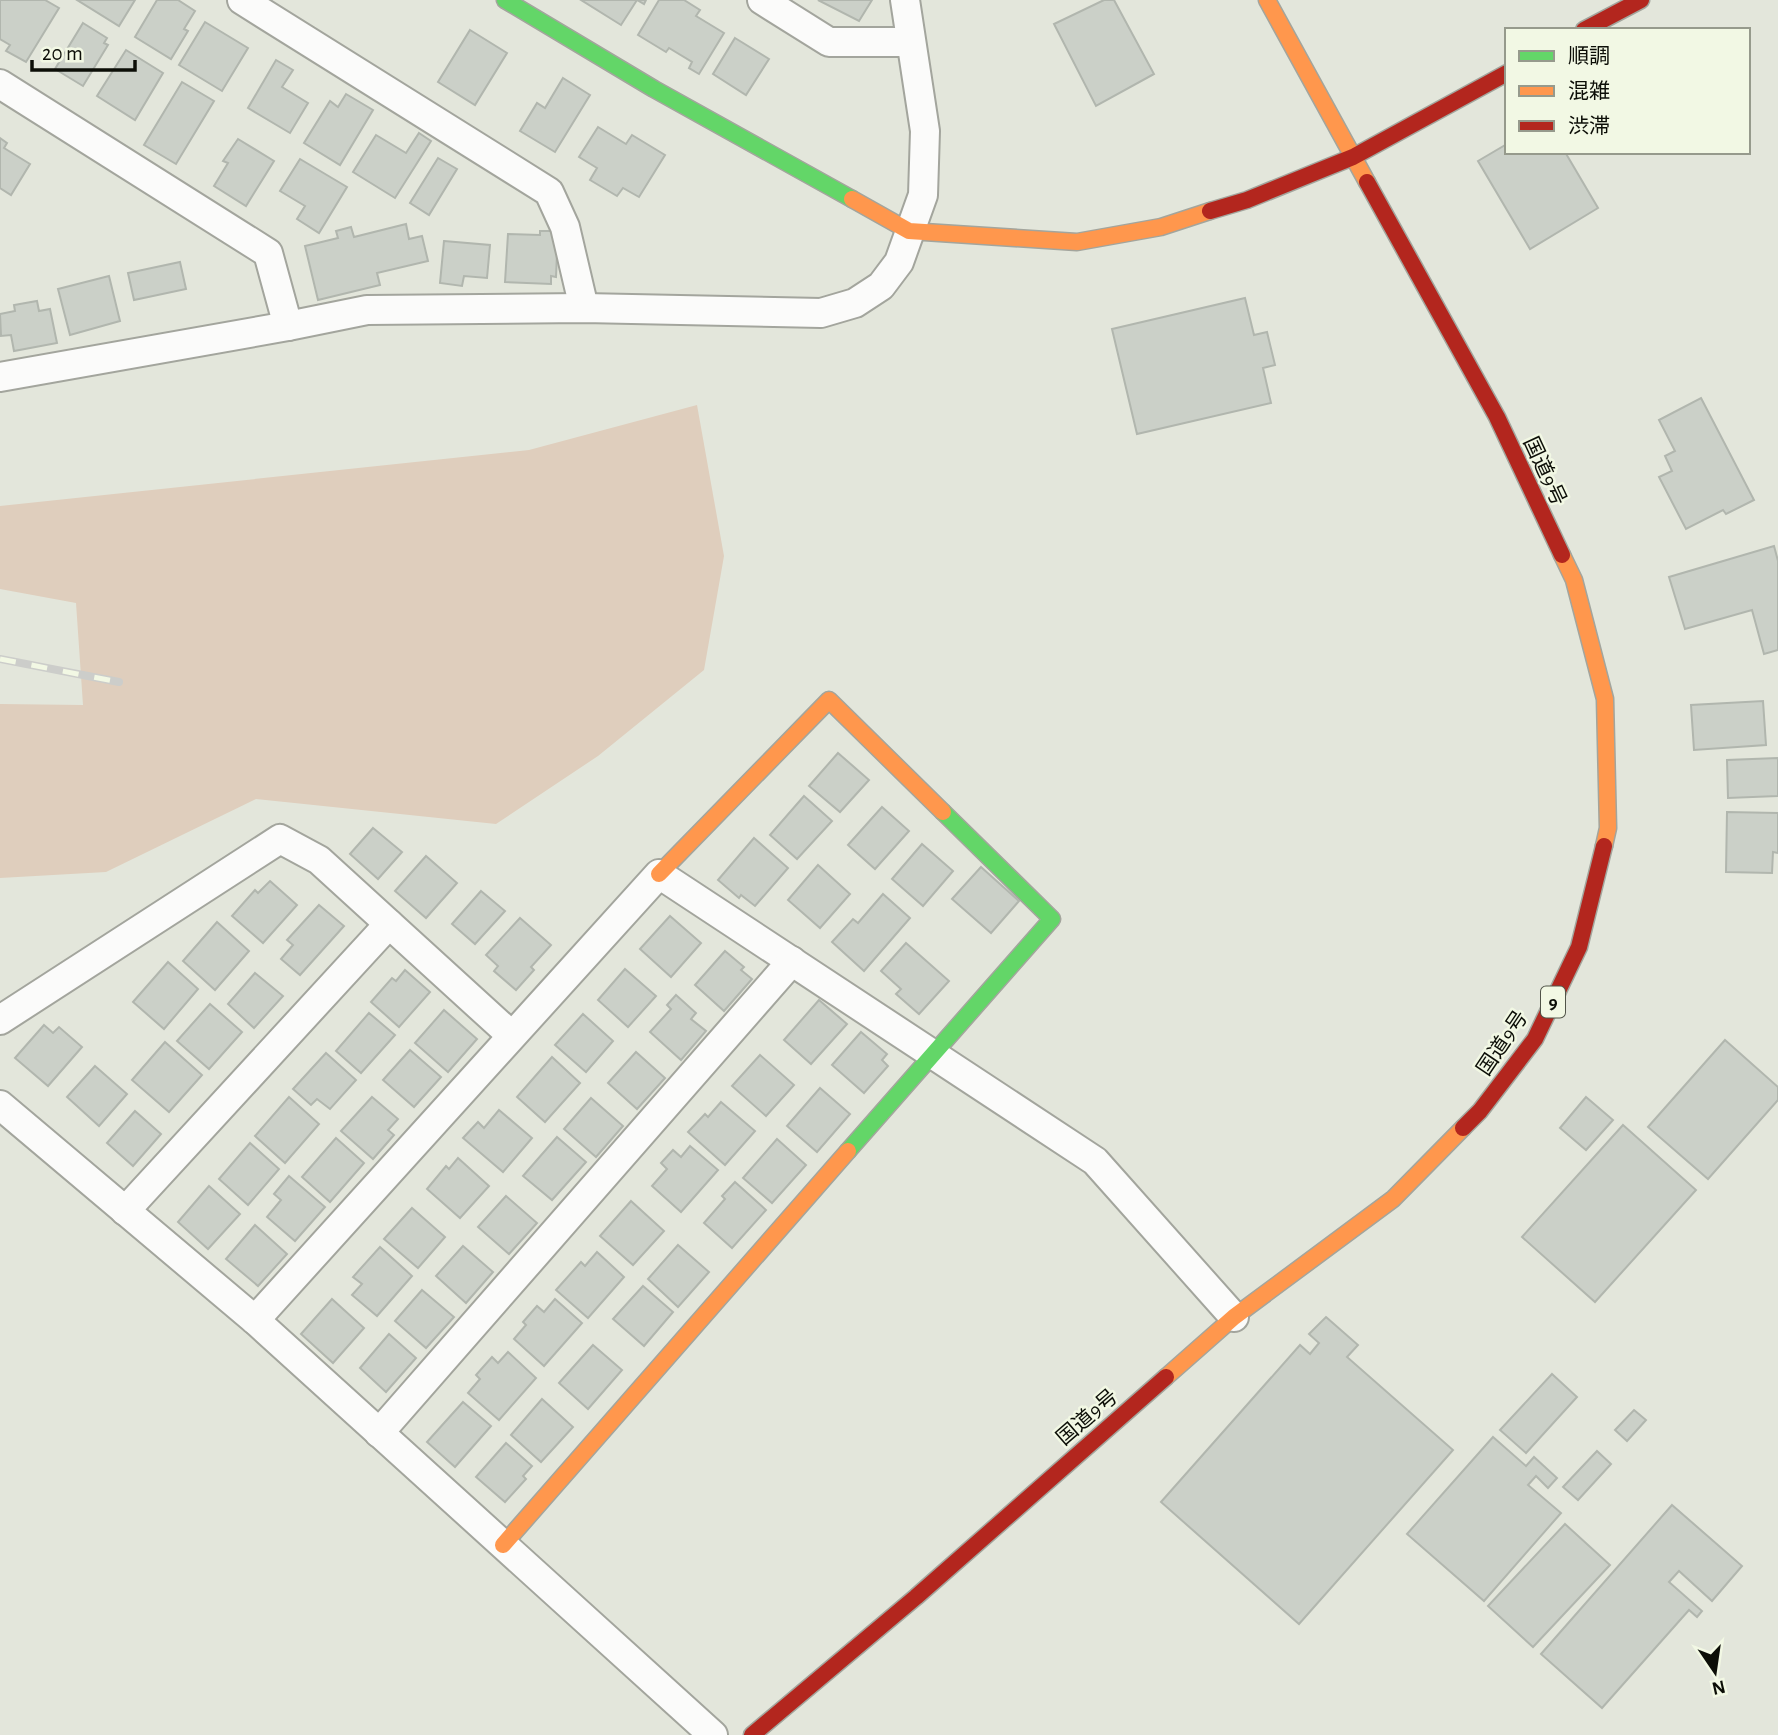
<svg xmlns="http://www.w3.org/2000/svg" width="1778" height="1735" viewBox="0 0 1778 1735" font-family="'Alegreya Sans','Noto Sans JP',sans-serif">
<rect width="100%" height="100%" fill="#e3e6db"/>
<path fill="#dfcebd" d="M697,405L724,556L704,670L598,756L496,824L256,799L106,872L0,878V704L83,705L76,603L0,589V506L529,450Z"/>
<g fill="#cbd0c8" stroke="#b1b6ae" stroke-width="2">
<path d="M0,0H45L59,8L26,62L6,51L10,45L0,39Z"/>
<path d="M77,0H135L119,26Z"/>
<path d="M157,0H178L195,11L184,29L188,31L171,59L135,37Z"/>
<path d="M581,0H646L644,4L637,0L621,25Z"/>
<path d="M659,0H684L700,10L696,16L724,33L699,74L689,68L692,62L669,48L666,52L638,35Z"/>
<path d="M818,0H872L859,21Z"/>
<path d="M1104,0H1114L1154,74L1096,106L1054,24Z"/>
<path d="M205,22L248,48L222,91L179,65Z"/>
<path d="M83,23L107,38L104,43L108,45L83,86L55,69Z"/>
<path d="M470,30L507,53L475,105L438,82Z"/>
<path d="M735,38L769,59L746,95L713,74Z"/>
<path d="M126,50L163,73L135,120L97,96Z"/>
<path d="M276,60L293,70L282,87L308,103L290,133L248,108Z"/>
<path d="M563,78L590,95L555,152L520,131L537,103L545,108Z"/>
<path d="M182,82L214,101L176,164L144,145Z"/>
<path d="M346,94L373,110L340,165L304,143L330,101L338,107Z"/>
<path d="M598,127L626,144L632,135L665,155L639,197L623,188L617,196L590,180L597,168L579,157Z"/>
<path d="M419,133L431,141L395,198L353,172L376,135L406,153Z"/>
<path d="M0,138L7,143L4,148L30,164L11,195L0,188Z"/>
<path d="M238,139L274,161L246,206L214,186L228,163L223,161Z"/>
<path d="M1507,144V152H1565L1598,208L1530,249L1478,161Z"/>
<path d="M438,158L457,169L429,215L410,203Z"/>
<path d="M300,159L347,187L319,233L297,219L305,206L280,191Z"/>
<path d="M406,224L409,239L422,236L428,261L377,273L380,285L318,300L305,246L338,238L336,231L351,227L354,237Z"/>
<path d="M540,231H558L556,277L551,276V284L505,282L508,234L540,235Z"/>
<path d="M444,241L490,245L487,278L464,276L462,286L440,283Z"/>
<path d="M180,262L186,289L134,300L128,273Z"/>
<path d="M109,276L120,321L70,335L58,289Z"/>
<path d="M1245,298L1254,335L1267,332L1275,365L1263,368L1271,403L1137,434L1112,329Z"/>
<path d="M37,301L39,311L50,309L57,343L14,351L11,335L1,336L0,314L15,311L14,305Z"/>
<path d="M1701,398L1754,500L1726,514L1723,510L1686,529L1659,477L1672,471L1665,456L1675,451L1659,420Z"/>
<path d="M1774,546L1778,561V650L1764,654L1752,610L1685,629L1669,577Z"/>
<path d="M1763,701L1766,745L1694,750L1691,705Z"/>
<path d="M838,753L869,780L840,812L809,786Z"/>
<path d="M1778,758V796L1728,798L1727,760Z"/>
<path d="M804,796L832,821L797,859L770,835Z"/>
<path d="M882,807L909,831L875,869L848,845Z"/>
<path d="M1727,812L1778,813V853L1773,852L1772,873L1726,872Z"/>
<path d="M373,828L402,852L378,879L350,854Z"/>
<path d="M754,838L788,868L755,906L741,895L739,898L718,880Z"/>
<path d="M922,844L953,871L923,906L892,879Z"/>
<path d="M426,856L457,883L426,918L395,891Z"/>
<path d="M818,865L850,894L820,928L788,900Z"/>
<path d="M981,867L1019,901L991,933L952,899Z"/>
<path d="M270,881L297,905L263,943L232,916L255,890L258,893Z"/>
<path d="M481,891L505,911L475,944L452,924Z"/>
<path d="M883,894L910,918L864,971L832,942L853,919L858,923Z"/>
<path d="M319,905L344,926L300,975L281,959L293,945L287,940Z"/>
<path d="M670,916L701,943L671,977L640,949Z"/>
<path d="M520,918L551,945L531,967L534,970L516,990L494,971L498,966L486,955Z"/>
<path d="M217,922L249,951L215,990L183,961Z"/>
<path d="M906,943L949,981L919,1014L896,994L901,989L881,971Z"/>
<path d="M725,951L744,967L741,970L752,979L724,1011L695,985Z"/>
<path d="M168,962L198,989L164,1029L133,1002Z"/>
<path d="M625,969L656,996L628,1027L598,1000Z"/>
<path d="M405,970L430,992L399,1027L371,1002L392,978L396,981Z"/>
<path d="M255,973L283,996L254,1028L228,1004Z"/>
<path d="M676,995L696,1013L691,1019L706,1031L681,1060L650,1032L671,1009L667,1005Z"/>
<path d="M819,1000L847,1024L811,1064L784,1040Z"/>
<path d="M210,1004L242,1032L209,1069L177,1041Z"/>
<path d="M444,1010L477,1039L448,1072L415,1043Z"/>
<path d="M369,1013L395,1035L361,1073L336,1051Z"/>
<path d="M583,1014L613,1041L586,1072L555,1045Z"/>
<path d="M44,1025L53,1033L59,1027L82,1047L48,1086L15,1058Z"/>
<path d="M861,1032L887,1054L882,1060L888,1066L864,1093L832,1065Z"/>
<path d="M1725,1040L1778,1087V1100L1708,1179L1648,1127Z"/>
<path d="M165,1042L202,1075L169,1112L132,1080Z"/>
<path d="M410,1050L441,1077L414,1107L383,1080Z"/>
<path d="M636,1052L665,1078L637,1109L608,1083Z"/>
<path d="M326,1053L356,1080L330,1109L317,1099L311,1105L293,1089Z"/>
<path d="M760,1055L794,1085L766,1116L732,1086Z"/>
<path d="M552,1057L580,1083L545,1122L517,1097Z"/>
<path d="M95,1066L127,1094L99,1126L67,1097Z"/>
<path d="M820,1088L850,1114L817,1152L787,1126Z"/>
<path d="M289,1097L319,1124L285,1163L255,1136Z"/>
<path d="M372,1097L398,1119L388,1130L394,1135L373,1159L341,1131Z"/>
<path d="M1586,1097L1613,1120L1586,1150L1560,1128Z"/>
<path d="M591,1098L623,1126L596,1157L564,1129Z"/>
<path d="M721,1102L755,1131L725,1165L688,1132L705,1114L708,1117Z"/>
<path d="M499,1110L532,1138L503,1172L463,1138L478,1122L484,1128Z"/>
<path d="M135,1111L161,1134L133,1166L107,1143Z"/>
<path d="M1623,1125L1696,1190L1595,1302L1522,1237Z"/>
<path d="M557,1137L586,1162L552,1200L523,1176Z"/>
<path d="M336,1138L364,1163L330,1202L302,1177Z"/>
<path d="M777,1139L806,1165L772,1203L743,1178Z"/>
<path d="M250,1143L279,1169L248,1205L219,1179Z"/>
<path d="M690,1146L718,1170L681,1212L652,1186L667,1169L661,1163L673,1150L681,1157Z"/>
<path d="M458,1158L489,1186L460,1218L427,1189L446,1166L449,1169Z"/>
<path d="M289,1176L325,1207L295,1241L267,1217L281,1200L274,1194Z"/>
<path d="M735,1182L766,1210L732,1248L704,1223L725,1199L722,1196Z"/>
<path d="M209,1186L240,1214L208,1249L178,1222Z"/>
<path d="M506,1196L537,1223L509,1254L478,1227Z"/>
<path d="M631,1201L664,1231L633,1265L600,1236Z"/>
<path d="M412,1208L445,1237L418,1268L384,1239Z"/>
<path d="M255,1225L287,1254L258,1286L226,1259Z"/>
<path d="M678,1245L709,1272L678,1307L648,1279Z"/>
<path d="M463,1246L493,1272L466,1303L436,1276Z"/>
<path d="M380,1247L412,1276L377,1316L352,1295L362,1284L353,1277Z"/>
<path d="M597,1252L624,1277L588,1318L556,1290L581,1262L585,1266Z"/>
<path d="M643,1286L673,1312L644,1346L613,1319Z"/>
<path d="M422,1290L454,1317L426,1348L395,1321Z"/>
<path d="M332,1299L364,1328L333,1363L301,1334Z"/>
<path d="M555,1299L582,1323L544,1366L514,1339L526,1325L523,1322L537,1306L544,1312Z"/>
<path d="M1326,1317L1358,1345L1347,1357L1453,1450L1299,1624L1161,1502L1300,1345L1310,1354L1319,1343L1309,1334Z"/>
<path d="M389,1334L416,1358L386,1392L360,1368Z"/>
<path d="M593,1345L622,1370L588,1409L559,1383Z"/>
<path d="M508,1352L536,1378L499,1420L468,1393L480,1379L476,1375L492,1357L498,1363Z"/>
<path d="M1552,1374L1577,1397L1526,1453L1500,1430Z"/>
<path d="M542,1399L573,1427L541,1462L511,1435Z"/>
<path d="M463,1402L491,1426L455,1467L427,1442Z"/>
<path d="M1634,1410L1646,1420L1627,1441L1615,1430Z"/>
<path d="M1493,1437L1526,1466L1534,1457L1557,1478L1548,1488L1536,1476L1528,1485L1561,1513L1484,1601L1407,1534Z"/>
<path d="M506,1443L532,1466L523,1476L526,1479L505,1502L476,1477Z"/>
<path d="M1597,1451L1611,1464L1578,1500L1563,1487Z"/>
<path d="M1672,1505L1742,1566L1712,1601L1679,1571L1669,1582L1702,1611L1697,1617L1689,1610L1602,1708L1541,1654Z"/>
<path d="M1565,1524L1610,1565L1533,1647L1488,1606Z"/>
</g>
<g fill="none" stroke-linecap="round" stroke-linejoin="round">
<g stroke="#a3a59d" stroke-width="32">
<g id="street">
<path d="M242,0L549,192L565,227L584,308"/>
<path d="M762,0L829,42H910"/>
<path d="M0,84L268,253L288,326"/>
<path d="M0,377L288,326L367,310L584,308L821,313L855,303L881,286L899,262L923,195L925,131L905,0"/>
<path d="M0,1020L280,839L319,860L511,1035"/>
<path d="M0,1105L255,1320L713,1735"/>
<path d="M125,1211L389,924"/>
<path d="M255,1320L659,874L1095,1161L1234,1317"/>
<path d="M379,1433L792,961"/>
</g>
</g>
<g stroke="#a3a59d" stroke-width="19">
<g id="fast">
<path d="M505,0L654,89L852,199"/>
<path d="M848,1151L1052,919L943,812"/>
</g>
</g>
<g stroke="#a3a59d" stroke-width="19">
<g id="slow">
<path d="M1267,0L1367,182"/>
<path d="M852,199L909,231L1077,242L1161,227L1210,211"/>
<path d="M1562,555L1574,580L1605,699L1608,828L1604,846"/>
<path d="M659,874L829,700L943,812"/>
<path d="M1166,1377L1234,1317L1393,1199L1463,1128"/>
<path d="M503,1545L848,1151"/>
</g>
</g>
<g stroke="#a3a59d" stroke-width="19">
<g id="jam">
<path d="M1584,30L1641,0"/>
<path d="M1367,182L1497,417L1562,555"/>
<path d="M1210,211L1247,200L1353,157L1507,73"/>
<path d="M1463,1128L1480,1111L1535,1039L1579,947L1604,846"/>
<path d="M752,1735L916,1597L1166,1377"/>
</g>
</g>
<use href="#street" stroke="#fbfbfa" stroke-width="28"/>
<use href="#fast" stroke="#63d668" stroke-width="16"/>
<use href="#slow" stroke="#ff974d" stroke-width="16"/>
<use href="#jam" stroke="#b3261e" stroke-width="16"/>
<g stroke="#cccdca" stroke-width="8">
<path id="rail" d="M0,659L119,682"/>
</g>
<use href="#rail" stroke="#f2f8e4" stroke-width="5" stroke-dasharray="16" stroke-linecap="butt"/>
</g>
<g text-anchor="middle" stroke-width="5" stroke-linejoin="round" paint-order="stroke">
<rect fill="#f2f8e4" stroke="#515449" stroke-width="2" x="1541" y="986.5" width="24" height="31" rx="5"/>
<g font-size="19" font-weight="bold" fill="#0c0e07">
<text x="1553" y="1009">9</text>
</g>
<g font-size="21" fill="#0c0e07" stroke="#f2f8e4">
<text transform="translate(1545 471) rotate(65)" y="7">国道9号</text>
<text transform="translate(1502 1043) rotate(-56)" y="7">国道9号</text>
<text transform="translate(1087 1417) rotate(-41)" y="7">国道9号</text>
</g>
</g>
<rect x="1505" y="28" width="245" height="126" fill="#f2f8e4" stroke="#969a8c" stroke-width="2"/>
<rect x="1519" y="51" width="35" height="10" fill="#63d668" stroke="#969a8c" stroke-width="2"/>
<text x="1568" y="63" font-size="21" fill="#0c0e07">順調</text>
<rect x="1519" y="86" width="35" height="10" fill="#ff974d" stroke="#969a8c" stroke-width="2"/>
<text x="1568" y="98" font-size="21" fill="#0c0e07">混雑</text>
<rect x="1519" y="121" width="35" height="10" fill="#b3261e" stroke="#969a8c" stroke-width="2"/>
<text x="1568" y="133" font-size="21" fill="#0c0e07">渋滞</text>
<g transform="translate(1715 1672) rotate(167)" stroke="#f2f8e4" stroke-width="5" paint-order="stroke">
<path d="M0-5L12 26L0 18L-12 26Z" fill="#0c0e07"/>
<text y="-10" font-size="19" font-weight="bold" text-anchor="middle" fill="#0c0e07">N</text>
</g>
<path d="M32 60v10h103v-10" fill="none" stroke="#0c0e07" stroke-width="3.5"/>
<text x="42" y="60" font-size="21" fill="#0c0e07" stroke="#f2f8e4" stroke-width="5" paint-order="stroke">20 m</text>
</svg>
